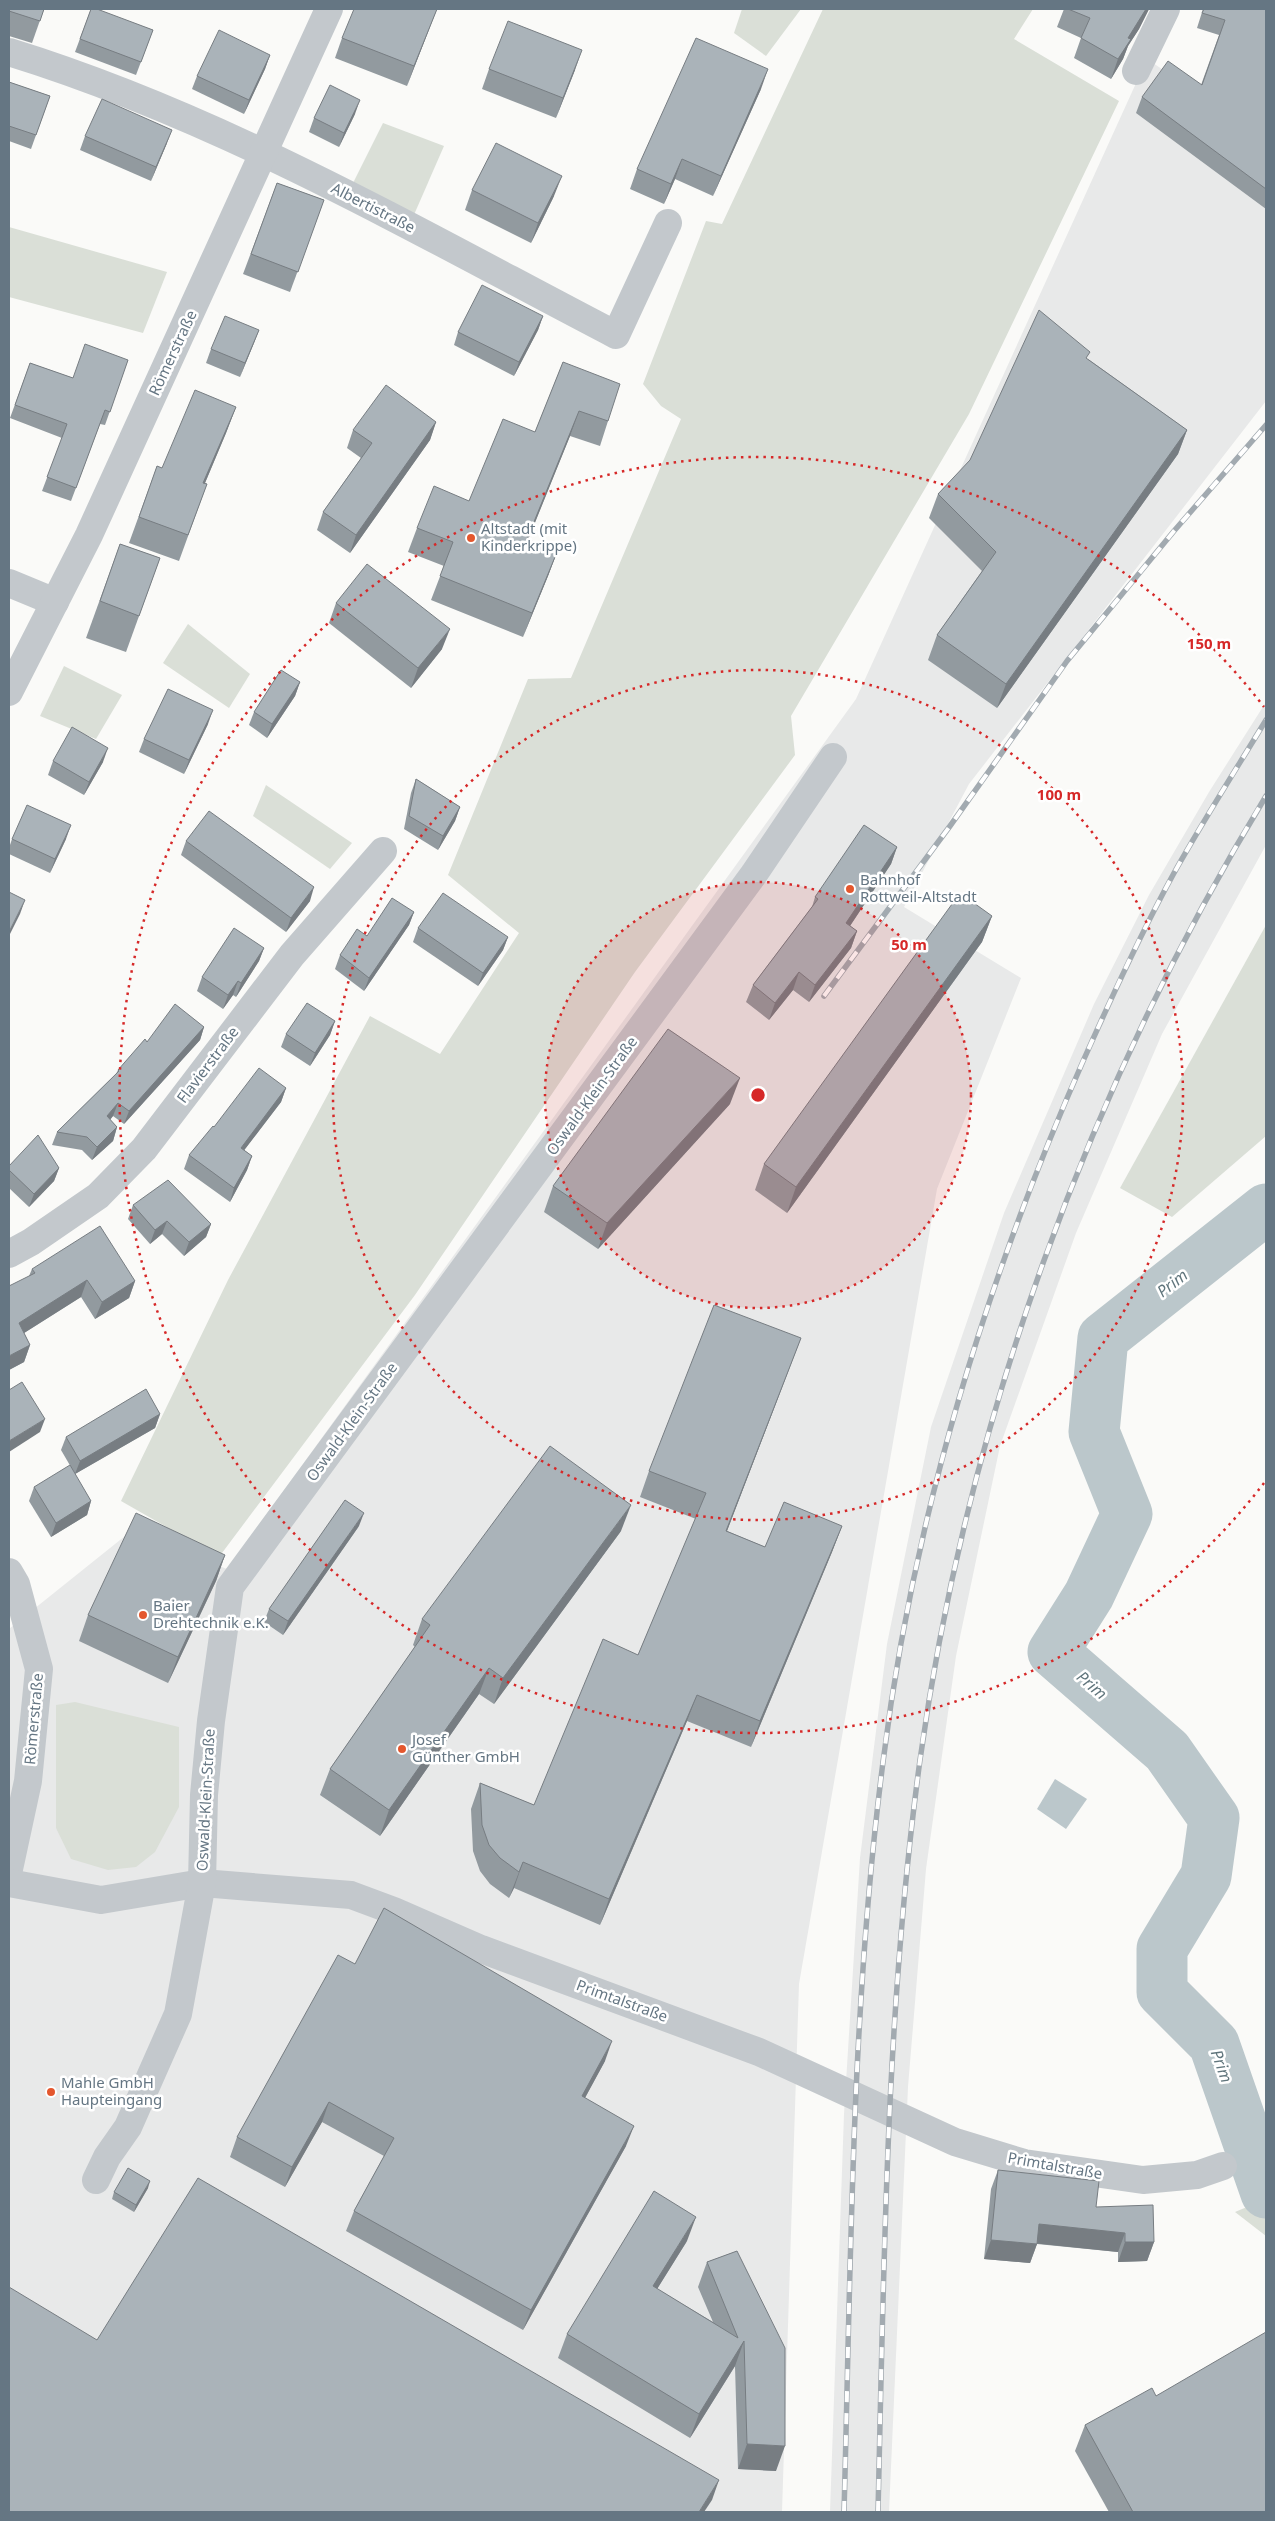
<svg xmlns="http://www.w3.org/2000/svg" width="1275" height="2521" viewBox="0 0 1275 2521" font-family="'Noto Sans',sans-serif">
<rect width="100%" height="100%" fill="#fafaf8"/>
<g fill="#e8e9e9">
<path d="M1147,59L1266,139V401L969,784L904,907L1021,978L937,1189L799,1984L782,2512H9V1629L130,1532L227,1569L856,699Z"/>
<path d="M1266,702V845L1162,1034L1076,1233L1000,1446L956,1656L926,1869L908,2087L889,2512H830L844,2114L860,1858L887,1644L931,1427L1004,1213L1094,1004L1149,895L1209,792Z"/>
</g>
<g fill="#dadfd7">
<path d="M742,9H801L766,56L734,33Z"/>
<path d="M823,9H1033L1014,39L1119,101L969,414L791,716L795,755L635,972L415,1295L219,1557L121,1501L228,1280L370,1016L440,1054L519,933L448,875L528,679L571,678L681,419L661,406L643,384L706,221L722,224Z"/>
<path d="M383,123L444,146L413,217L348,193Z"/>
<path d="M9,227L167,272L143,333L9,297Z"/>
<path d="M188,624L250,674L229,708L163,663Z"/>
<path d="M64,666L122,695L96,739L40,716Z"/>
<path d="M266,785L352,843L330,869L253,816Z"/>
<path d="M1266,925V1136L1172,1217L1120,1188Z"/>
<path d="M75,1702L179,1727V1807L155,1852L136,1867L108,1870L71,1859L56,1828V1705Z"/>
<path d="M1266,2199V2236L1235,2212Z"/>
</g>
<path fill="#bbc7cb" d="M1055,1779L1087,1799L1066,1829L1037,1809Z"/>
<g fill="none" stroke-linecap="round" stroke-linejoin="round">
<path stroke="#bbc7cb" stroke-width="51" d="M1266,1209L1103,1338L1094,1432L1127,1514L1089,1595L1053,1652L1167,1751L1214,1818L1206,1876L1162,1949V1992L1214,2044L1266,2193"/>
<g stroke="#c3c8cc" stroke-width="28">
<path d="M9,52C223,118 418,232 616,335L668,223"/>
<path d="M1136,71L1166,9"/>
<path d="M9,583L55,602"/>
<path d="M9,692L89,535L329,9"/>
<path d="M9,1254L31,1242L98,1196L144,1149L292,955L383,851"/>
<path d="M9,1572L16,1584L39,1669L28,1781L9,1869"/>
<path d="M9,1883L101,1900L202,1883L351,1895L394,1911L481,1949L759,2052L955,2142L1024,2163L1143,2180L1197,2175L1223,2166"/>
<path d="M96,2180L107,2157L128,2127L178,2014L202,1883L204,1795L211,1721L230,1587L754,874L833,757"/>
</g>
<g stroke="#a2aab0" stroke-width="5.5">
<g id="rail">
<path d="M824,996L950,826L1067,661L1174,531L1266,425"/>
<path d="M844,2512C851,2262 851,2010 883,1762C913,1519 985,1283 1084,1059C1112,996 1141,933 1174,873C1203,821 1235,771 1266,720"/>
<path d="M878,2512C884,2262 886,2009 920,1760C967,1421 1088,1089 1266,796"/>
</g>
</g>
<use href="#rail" stroke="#fff" stroke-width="4" stroke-dasharray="11" stroke-linecap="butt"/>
</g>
<g fill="#929a9f">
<path d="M9,9H44L32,43L9,36Z"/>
<path d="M91,9L153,30L136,75L75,52Z"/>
<path d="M437,9L407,86L335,58L342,38Z"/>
<path d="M1064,9H1149L1139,29L1128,46L1123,59L1111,79L1074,58L1081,38L1057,27Z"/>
<path d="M1203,9H1266V209L1136,113L1142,97L1201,85L1219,35L1197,28Z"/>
<path d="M270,55L265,69L244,114L192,89L197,76Z"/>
<path d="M489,69L575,70L556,118L482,89Z"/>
<path d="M9,82L50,96L31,149L9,141Z"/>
<path d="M761,89L713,196L675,179L664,204L630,189L637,169Z"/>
<path d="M355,114L339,147L309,132L314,118Z"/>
<path d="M85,136L167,143L151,181L80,150Z"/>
<path d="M277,183L324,200L290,292L243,274Z"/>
<path d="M472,190L554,196L531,243L465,210Z"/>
<path d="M543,316L538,330L514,376L454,345L458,332Z"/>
<path d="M259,330L240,377L206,363L211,349Z"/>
<path d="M1088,359L1187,430L1178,454L997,708L928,660L937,635L982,571L929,518L938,494Z"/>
<path d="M128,360L105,425L100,424L71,501L42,491L62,438L10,418L30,363L73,378Z"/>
<path d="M563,362L608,421L600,446L570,436L528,540L557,552L548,576L523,637L431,600L444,566L408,552L417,528L469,501L535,432Z"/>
<path d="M236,407L226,433L205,483L207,484L179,561L129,543L157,466L162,468Z"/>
<path d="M436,422L430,440L350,553L317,530L323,512L361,458L347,448L353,430Z"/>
<path d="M120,544L160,558L126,652L86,638Z"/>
<path d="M336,603L442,649L411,688L329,623Z"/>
<path d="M300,682L295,696L267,738L249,725L254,712Z"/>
<path d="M208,724L184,774L139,752L144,739Z"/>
<path d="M53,761L103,762L84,795L48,775Z"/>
<path d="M416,779L460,807L455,821L438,850L404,829L411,793Z"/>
<path d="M12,839H66L50,873L9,854V848Z"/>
<path d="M186,841L310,901L286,932L181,855Z"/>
<path d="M897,847L891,864L850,926L857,931L851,948L809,1002L793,990L769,1020L746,1002L753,985L812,907L815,897Z"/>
<path d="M414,912L409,925L364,991L335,969L340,955L367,936Z"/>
<path d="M992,916L982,942L787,1213L755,1190L764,1164Z"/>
<path d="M418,928L508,937L503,950L478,986L413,942Z"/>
<path d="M264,948L259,961L236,997L233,995L223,1009L197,991L202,977Z"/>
<path d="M335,1021L330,1035L310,1066L281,1047L286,1034Z"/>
<path d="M204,1027L200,1040L124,1124L113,1116L110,1120L117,1127L113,1141L92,1160L82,1150L52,1145L57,1132L116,1074L118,1070L147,1042Z"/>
<path d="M286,1088L281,1102L244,1150L252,1156L247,1170L230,1202L184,1169L189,1155L214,1127Z"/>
<path d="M730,1104L598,1249L544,1212L553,1186Z"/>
<path d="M9,1166L59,1168L54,1181L29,1207L9,1188Z"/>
<path d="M133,1205L211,1224L206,1237L184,1256L162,1234L150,1244L128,1219Z"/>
<path d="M32,1269L135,1281L129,1298L95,1319L81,1297L24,1333L30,1345L24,1362L9,1370L29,1276Z"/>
<path d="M801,1338L727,1531L765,1547L842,1526L832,1552L751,1747L687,1721L600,1925L514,1888L509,1898L490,1884L480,1871L473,1851L471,1809L480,1783L534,1805L638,1655L696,1519L640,1497L649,1471Z"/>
<path d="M160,1414L155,1428L75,1474L61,1450L66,1437Z"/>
<path d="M34,1487L91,1501L87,1515L51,1537L29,1501Z"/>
<path d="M359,1526L283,1635L264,1622L269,1609Z"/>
<path d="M621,1531L494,1704L479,1694L380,1836L320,1795L330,1769L415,1647L413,1645L422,1619Z"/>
<path d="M225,1555L216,1581L168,1683L79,1641L88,1615Z"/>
<path d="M355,1964L605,2061L585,2098L626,2146L523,2330L346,2231L354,2211L384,2156L322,2122L285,2187L230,2157L237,2137Z"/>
<path d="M998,2170L1096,2207L1154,2242L1147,2261L1118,2262V2252L1037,2244L1030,2263L984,2259L991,2189Z"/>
<path d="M148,2188L134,2212L112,2199L114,2192Z"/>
<path d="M687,2241L657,2289L713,2322L698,2287L707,2262L737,2251L776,2471L738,2469L735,2366L690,2438L558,2358L567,2334Z"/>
<path d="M1156,2396L1266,2512H1109L1075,2451L1085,2425Z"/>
</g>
<g fill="#777d82">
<path d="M437,9L431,24L407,86L414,66Z"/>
<path d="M1146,9H1149L1139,29L1128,46L1123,59L1111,79L1118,59L1128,38Z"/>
<path d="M582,50L575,70L556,118L563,98Z"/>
<path d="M270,55L265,69L244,114L249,100Z"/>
<path d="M768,69L761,89L713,196L721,176Z"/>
<path d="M360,100L355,114L339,147L344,133Z"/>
<path d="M172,130L167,143L151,181L156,167Z"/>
<path d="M682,159L675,179L664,204L671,184Z"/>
<path d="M562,176L554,196L531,243L538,223Z"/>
<path d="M543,316L538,330L514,376L519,362Z"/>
<path d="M259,330L254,343L240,377L245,363Z"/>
<path d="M236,407L226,433L194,509L203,483Z"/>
<path d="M579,411L570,436L518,564L527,539Z"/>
<path d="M436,422L430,440L350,553L356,535Z"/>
<path d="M1187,430L1178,454L997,708L1006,684Z"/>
<path d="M557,552L548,576L523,637L532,613Z"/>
<path d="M450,629L442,649L411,688L418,668Z"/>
<path d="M300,682L295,696L267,738L272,724Z"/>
<path d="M213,710L208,724L184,774L189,760Z"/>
<path d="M108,748L103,762L84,795L89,782Z"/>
<path d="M460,807L455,821L438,850L443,836Z"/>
<path d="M71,825L66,839L50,873L55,859Z"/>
<path d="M897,847L891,864L840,941L846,923Z"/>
<path d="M314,887L310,901L286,932L291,918Z"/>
<path d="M25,900L20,914L9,936V932Z"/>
<path d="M414,912L409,925L364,991L369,978Z"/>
<path d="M992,916L982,942L787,1213L796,1187Z"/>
<path d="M857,931L851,948L809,1002L815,985Z"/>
<path d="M508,937L503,950L478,986L483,973Z"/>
<path d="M264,948L259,961L236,997L241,983Z"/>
<path d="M799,972L793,990L769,1020L775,1003Z"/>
<path d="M238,981L233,995L223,1009L228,995Z"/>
<path d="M335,1021L330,1035L310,1066L315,1053Z"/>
<path d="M204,1027L200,1040L124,1124L129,1111Z"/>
<path d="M740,1078L730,1104L598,1249L607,1223Z"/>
<path d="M286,1088L281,1102L236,1161L241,1148Z"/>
<path d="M118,1103L113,1116L102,1129L107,1116Z"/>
<path d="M117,1127L113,1141L92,1160L97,1147Z"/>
<path d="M252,1156L247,1170L230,1202L234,1188Z"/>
<path d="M59,1168L54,1181L29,1207L34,1194Z"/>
<path d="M167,1221L162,1234L150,1244L155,1230Z"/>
<path d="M211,1224L206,1237L184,1256L189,1242Z"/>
<path d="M87,1280L81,1297L13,1340L19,1323Z"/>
<path d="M135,1281L129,1298L95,1319L102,1302Z"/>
<path d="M801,1338L791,1364L717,1557L726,1531Z"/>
<path d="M30,1345L24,1362L9,1370V1356Z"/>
<path d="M160,1414L155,1428L75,1474L80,1461Z"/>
<path d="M45,1419L40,1432L9,1452V1441Z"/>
<path d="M91,1501L87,1515L51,1537L56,1523Z"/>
<path d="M631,1505L621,1531L494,1704L503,1678Z"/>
<path d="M364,1513L359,1526L283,1635L288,1621Z"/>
<path d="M842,1526L832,1552L751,1747L760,1721Z"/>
<path d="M225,1555L216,1581L168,1683L178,1657Z"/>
<path d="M489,1668L479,1694L380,1836L389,1810Z"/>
<path d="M697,1695L687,1721L600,1925L609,1899Z"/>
<path d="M523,1862L514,1888L509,1898L519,1872Z"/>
<path d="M612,2041L605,2061L575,2116L582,2096Z"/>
<path d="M329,2102L322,2122L285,2187L292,2167Z"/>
<path d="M634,2126L626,2146L523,2330L531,2310Z"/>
<path d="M150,2181L148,2188L134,2212L136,2205Z"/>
<path d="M696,2217L687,2241L644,2310L653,2286Z"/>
<path d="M1039,2224L1125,2233L1118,2252L1032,2243Z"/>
<path d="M991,2240L1037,2244L1030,2263L984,2259Z"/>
<path d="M1125,2242H1154L1147,2261L1118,2262Z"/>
<path d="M744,2341L735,2366L690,2438L699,2414Z"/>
<path d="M747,2444L785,2446L776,2471L738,2469Z"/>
<path d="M719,2480L712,2500L704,2512H699Z"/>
</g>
<g fill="#aab3b9" stroke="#777d82">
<path d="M9,9H44L40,21L9,11Z"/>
<path d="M91,9H97L153,30L141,62L80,39Z"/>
<path d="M354,9H437L414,66L342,38Z"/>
<path d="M1068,9H1146L1128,38L1131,39L1118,59L1081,38L1090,18Z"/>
<path d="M1204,9H1266V189L1142,97L1168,61L1202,85L1225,20L1202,13Z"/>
<path d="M508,21L582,50L563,98L489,69Z"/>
<path d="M219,30L270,55L249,100L197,76Z"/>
<path d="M696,38L768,69L721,176L682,159L671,184L637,169Z"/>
<path d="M9,82L50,96L36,135L9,126Z"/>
<path d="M330,85L360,100L344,133L314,118Z"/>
<path d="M102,99L172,130L156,167L85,136Z"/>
<path d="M496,143L562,176L538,223L472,190Z"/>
<path d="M277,183L324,200L298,272L251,254Z"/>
<path d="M482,285L543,316L519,362L458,332Z"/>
<path d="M1039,310L1090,352L1086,358L1187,430L1006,684L937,635L996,552L938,494L970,460Z"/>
<path d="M225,316L259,330L245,363L211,349Z"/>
<path d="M85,344L128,360L110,412L105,410L76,488L47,477L67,424L15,405L30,363L73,378Z"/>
<path d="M563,362L620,384L608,421L579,411L527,539L557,552L532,613L440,576L453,542L417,528L434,486L469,501L503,419L535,432Z"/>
<path d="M386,385L436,422L356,535L323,512L372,443L353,430Z"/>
<path d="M195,390L236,407L203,483L207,484L188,535L139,517L157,466L162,468Z"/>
<path d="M120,544L160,558L139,616L100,601Z"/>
<path d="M367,564L450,629L418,668L336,603Z"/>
<path d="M281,670L300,682L272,724L254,712Z"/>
<path d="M168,689L213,710L189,760L144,739Z"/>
<path d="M72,727L108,748L89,782L53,761Z"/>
<path d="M416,779L460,807L443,836L409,816Z"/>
<path d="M27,805L71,825L55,859L12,839Z"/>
<path d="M209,811L314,887L291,918L186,841Z"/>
<path d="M864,825L897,847L846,923L857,931L815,985L799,972L775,1003L753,985L818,899L815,897Z"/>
<path d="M9,892L25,900L9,932Z"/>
<path d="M443,893L508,937L483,973L418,928Z"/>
<path d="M960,893L992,916L796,1187L764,1164Z"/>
<path d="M392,898L414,912L369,978L340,955L357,929L367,936Z"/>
<path d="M234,928L264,948L241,983L238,981L228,995L202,977Z"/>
<path d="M307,1003L335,1021L315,1053L286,1034Z"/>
<path d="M175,1004L204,1027L129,1111L118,1103L107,1116L117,1127L97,1147L87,1137L57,1132L119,1071L118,1070L145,1039L147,1042Z"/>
<path d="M668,1029L740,1078L607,1223L553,1186Z"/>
<path d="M259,1068L286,1088L241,1148L252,1156L234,1188L189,1155L213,1126L214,1127Z"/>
<path d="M38,1135L59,1168L34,1194L9,1170V1166Z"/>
<path d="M168,1180L211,1224L189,1242L167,1221L155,1230L133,1205Z"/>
<path d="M100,1226L135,1281L102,1302L87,1280L19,1323L30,1345L9,1356V1286L35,1273L32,1269Z"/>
<path d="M714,1305L801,1338L726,1531L765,1547L784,1502L842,1526L760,1721L697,1695L609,1899L523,1862L519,1872L500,1858L489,1845L482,1825L480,1783L534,1805L603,1639L638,1655L706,1493L649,1471Z"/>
<path d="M22,1382L45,1419L9,1441V1390Z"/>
<path d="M146,1389L160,1414L80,1461L66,1437Z"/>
<path d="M550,1446L631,1505L503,1678L489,1668L389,1810L330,1769L430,1625L422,1619Z"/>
<path d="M70,1465L91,1501L56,1523L34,1487Z"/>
<path d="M345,1500L364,1513L288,1621L269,1609Z"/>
<path d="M136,1513L225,1555L178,1657L88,1615Z"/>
<path d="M384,1908L612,2041L582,2096L634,2126L531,2310L354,2211L394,2138L329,2102L292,2167L237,2137L338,1955L355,1964Z"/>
<path d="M128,2168L150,2181L136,2205L114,2192Z"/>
<path d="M998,2170L1099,2181L1096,2207L1153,2205L1154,2242H1125V2233L1039,2224L1037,2244L991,2240Z"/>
<path d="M198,2178L719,2480L699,2512H9V2287L97,2340Z"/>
<path d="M654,2191L696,2217L653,2286L738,2338L707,2262L737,2251L785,2348V2446L747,2444L744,2341L699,2414L567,2334Z"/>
<path d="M1266,2332V2512H1133L1085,2425L1152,2388L1156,2396Z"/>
</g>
<circle cx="758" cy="1095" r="213" fill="#d62828" fill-opacity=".12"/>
<g fill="none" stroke="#d62828" stroke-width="2.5" stroke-dasharray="2.5 5">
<circle cx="758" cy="1095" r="213"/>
<circle cx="758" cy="1095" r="425"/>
<path d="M1264 1483A638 638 0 1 1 1264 707"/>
</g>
<g fill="#e4572e" stroke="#fff" stroke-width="2">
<circle cx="471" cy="538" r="5"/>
<circle cx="850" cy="889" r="5"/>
<circle cx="143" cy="1615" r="5"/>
<circle cx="402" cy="1749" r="5"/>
<circle cx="51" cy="2092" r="5"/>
</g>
<g text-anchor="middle" stroke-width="5" stroke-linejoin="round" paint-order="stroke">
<g font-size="15" fill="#657683" stroke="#fff">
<text transform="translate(373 208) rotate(27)" y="5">Albertistraße</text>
<text transform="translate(173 353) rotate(-65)" y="5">Römerstraße</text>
<text transform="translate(208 1065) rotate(-53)" y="5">Flavierstraße</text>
<text transform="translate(592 1096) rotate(-54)" y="5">Oswald-Klein-Straße</text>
<text transform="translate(352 1422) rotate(-54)" y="5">Oswald-Klein-Straße</text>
<text transform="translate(34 1719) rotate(-85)" y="5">Römerstraße</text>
<text transform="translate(206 1800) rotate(-87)" y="5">Oswald-Klein-Straße</text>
<text transform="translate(622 2001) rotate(20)" y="5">Primtalstraße</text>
<text transform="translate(1055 2166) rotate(10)" y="5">Primtalstraße</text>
</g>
<g font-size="15" fill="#657683" stroke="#fff" text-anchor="start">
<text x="481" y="534">Altstadt (mit<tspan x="481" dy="17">Kinderkrippe)</tspan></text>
<text x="860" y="885">Bahnhof<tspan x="860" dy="17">Rottweil-Altstadt</tspan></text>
<text x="153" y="1611">Baier<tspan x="153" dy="17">Drehtechnik e.K.</tspan></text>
<text x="412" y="1745">Josef<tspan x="412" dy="17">Günther GmbH</tspan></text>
<text x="61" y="2088">Mahle GmbH<tspan x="61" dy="17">Haupteingang</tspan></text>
</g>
<g font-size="16" font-style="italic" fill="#60757c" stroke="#fff">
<text transform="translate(1172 1283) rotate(-38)" y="6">Prim</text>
<text transform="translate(1092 1685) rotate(41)" y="6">Prim</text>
<text transform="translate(1222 2066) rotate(70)" y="6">Prim</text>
</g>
</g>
<circle cx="758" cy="1095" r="8" fill="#d62828" stroke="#fff" stroke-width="2.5"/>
<g font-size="15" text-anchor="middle" font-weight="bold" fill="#d62828" stroke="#fff" stroke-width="5" stroke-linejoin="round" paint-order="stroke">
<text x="1209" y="649">150 m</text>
<text x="1059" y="800">100 m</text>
<text x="909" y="950">50 m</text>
</g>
<rect width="1275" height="2521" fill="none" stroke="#657683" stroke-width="20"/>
</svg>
